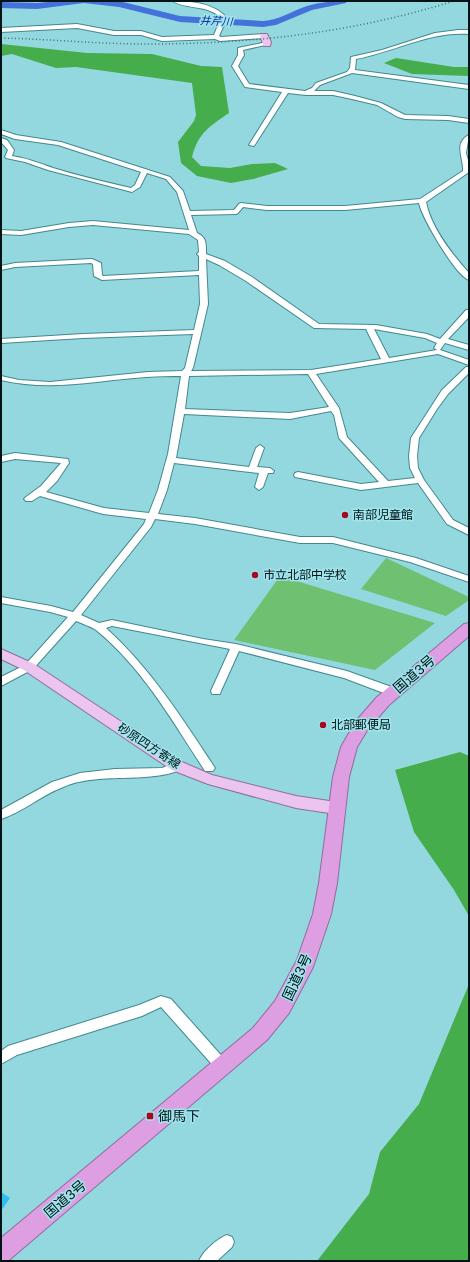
<svg xmlns="http://www.w3.org/2000/svg" width="470" height="1262" viewBox="0 0 470 1262" font-family="Helvetica,'Noto Sans JP',sans-serif">
<rect width="100%" height="100%" fill="#93d8df"/>
<g fill="#6fc071">
<path d="M386,558L469,597V600L446,616L361,589Z"/>
<path d="M280,576L435,623L375,670L234,640Z"/>
</g>
<g fill="#45ad4b">
<path d="M1,44L87,53L152,54L201,66L222,67L229,113C210,126 198,133 192,157L201,166L230,168L252,164L275,163L288,169L253,179L231,183L197,176L181,163L178,142L194,121L196,115L192,83L76,67L56,68L12,54L1,56Z"/>
<path d="M396,58L454,67H469V76L412,74L384,63Z"/>
<path d="M460,752L469,756V916L454,890L414,832L395,770Z"/>
<path d="M469,984V1261H317L369,1194L380,1152L419,1104Z"/>
</g>
<g fill="none" stroke-linecap="round" stroke-linejoin="round">
<path fill="#4572da" fill-rule="evenodd" d="M59,1H119L180,16L263,21C279,20 292,11 307,6C320,2 334,1 347,1L346,3L312,10L276,25L263,27L180,22L119,7L84,3L37,9L1,8V2L37,3Z"/>
</g>
<path fill="#2bc0ee" d="M1,1192L10,1198L1,1211Z"/>
<g fill="none" stroke-linecap="round" stroke-linejoin="round">
<g stroke="#43888f" stroke-width="2">
<g id="minor">
<path d="M172,1C191,1 214,3 227,18L219,36L221,37L264,34L267,36L264,38L220,41L215,39L162,41L141,35H114L77,28L1,32V28L77,24L114,31H141L162,37L214,35L221,18C207,4 188,10 172,1Z"/>
<path d="M458,30H469V34C430,31 394,52 356,59L355,70L469,85V89L352,73L320,85L314,91H333L355,96L381,103L405,115L448,116L469,119V123L448,120L405,119L398,117L377,105L352,99L333,95H306L288,93L254,146L249,145L282,92L245,87L232,66L238,55V48L267,42L270,44L243,50L244,55L238,66L249,84L305,91L312,88L316,83L347,72L350,68L351,57L382,50L435,33Z"/>
<path d="M1,130L16,135L61,142L170,177L183,191L190,211L234,210L239,204L241,203L267,206H345L420,199L463,171C464,159 453,143 469,135L466,153L469,164V172L426,202C431,228 452,254 469,273V280C456,276 422,218 419,203L345,210H267L243,207L238,213L236,214L191,215L197,233C207,237 206,245 206,254L225,261L252,277L319,324L376,325L427,334L440,339L466,310H469V317L448,339L469,345V350L445,343L440,350L469,360V365L438,354L316,374L339,408L347,437L388,481L415,478L410,468L409,456L411,438L442,390L466,367H469V373L448,394L437,409L419,438L417,456L418,468L424,480L440,502L453,520L469,528V535L447,524L418,483L361,490L295,477L294,475L295,473L298,472L361,484L379,482L339,438L334,415L331,411L290,419L184,414L176,458L249,467L256,448L260,445L264,448L257,467L270,468L274,471L273,473H268L263,487L259,490L255,487L259,473L174,463L167,490L158,514L195,518L300,537H333L416,558L469,576V582L410,562L333,543H300L195,524L155,519L151,527L81,615L99,623L112,620L203,639L236,644L347,671L397,689L398,692L397,695H389L344,678L239,651L221,691L220,694H212L211,691L230,649L112,626L106,628C149,667 181,716 213,765L215,768L213,771H205C173,722 142,667 96,630C90,626 83,624 76,621L33,669L1,686V677L25,665L68,617L50,612L1,603V597L51,606L73,612L144,524L146,519L103,514L40,496L32,501H26L24,499L26,497L41,486L61,463L15,459L1,462V456L15,453L68,459L69,463L57,481L46,492L104,508L149,513L158,490L168,454L181,376C170,376 158,376 147,377C96,380 52,392 1,380V376L19,380L50,382L148,372L182,371L185,368L193,334L83,338L1,343V339L83,334L194,330L200,304L199,275L102,280L94,276L93,264L91,263L15,267L1,270V266L15,263L92,259L101,263L102,275L103,276L199,271V256L197,254L199,252L198,240L189,234L93,225L69,227L21,235L1,234V230L21,231L69,223L93,221L189,230L177,192L166,179L147,173L140,187L132,192L48,170L25,162L6,158L5,157L8,150L1,142V138L7,140L14,150L12,156C26,158 39,163 53,168C79,176 105,182 131,188L135,185L141,172L58,145L15,139L1,134ZM206,259L219,265L246,281L314,328L366,329L381,359L311,370L191,371L193,368L208,304ZM374,329L425,338L437,343L434,348L437,350L389,358ZM308,374L329,407L290,413L185,409L189,376Z"/>
<path d="M177,762L181,763L183,766C175,780 116,777 100,779C86,780 73,782 61,788C40,796 23,812 1,819V810L52,782L80,773L115,769L162,768Z"/>
<path d="M161,996L171,999L227,1062L229,1066L227,1070L222,1072L217,1070L161,1007L142,1016L17,1055L1,1064V1051L8,1046L139,1005Z"/>
<path d="M227,1235L232,1237L234,1242L232,1247L217,1261H199C203,1251 217,1239 227,1235Z"/>
</g>
</g>
<g stroke="#906d9b" stroke-width="2">
<g id="major">
<path d="M261,34H267L271,42L270,46H264L260,36Z"/>
<path d="M1,649L34,664L182,762L212,775L296,796L336,802L341,804L343,808L341,812L336,814L296,808L208,784L172,770L24,670L1,659Z"/>
</g>
</g>
<g stroke="#906d9b" stroke-width="2">
<path id="highway" d="M469,623V636L389,705L368,729L357,747L349,777L337,883L331,914L313,967L289,1013L267,1040L9,1260L1,1261V1238L253,1028L275,1001L297,960L313,914L319,883L333,777L341,747L356,721L377,697L464,624Z"/>
</g>
<use href="#minor" fill="#fff" fill-rule="evenodd"/>
<use href="#major" fill="#ebc5ee" fill-rule="evenodd"/>
<use href="#highway" fill="#de9ee2" fill-rule="evenodd"/>
<path stroke="#446e73" stroke-width="1.5" stroke-dasharray="1 2.5" stroke-linecap="butt" d="M1,38C49,39 98,44 146,44C254,44 351,33 454,1"/>
</g>
<g fill="#a40a1d" stroke="#a0e5ec" stroke-width="1.5">
<circle cx="345" cy="515" r="4"/>
<circle cx="255" cy="575" r="4"/>
<circle cx="323" cy="725" r="4"/>
<rect x="146" y="1112" width="8" height="8" rx="2"/>
</g>
<g text-anchor="middle" stroke-width="3" stroke-linejoin="round" paint-order="stroke">
<g font-size="11" font-style="italic" fill="#0629a4" stroke="#a0e5ec">
<text transform="translate(216 21) rotate(3)" y="4">井芹川</text>
</g>
<g font-size="12" fill="#001316" stroke="#a0e5ec" text-anchor="start">
<text x="353" y="519">南部児童館</text>
<text x="263" y="579">市立北部中学校</text>
<text x="331" y="729">北部郵便局</text>
</g>
<g font-size="12" fill="#001316" stroke="#a0e5ec">
<text transform="translate(149 746) rotate(33)" y="4">砂原四方寄線</text>
</g>
<g font-size="14" fill="#001316" stroke="#a0e5ec">
<text transform="translate(414 674) rotate(-41)" y="5">国道3号</text>
<text transform="translate(297 977) rotate(-65)" y="5">国道3号</text>
<text transform="translate(65 1199) rotate(-40)" y="5">国道3号</text>
</g>
<g font-size="14" fill="#001316" stroke="#a0e5ec" text-anchor="start">
<text x="158" y="1121">御馬下</text>
</g>
</g>
<rect width="470" height="1262" fill="none" stroke="#001316" stroke-width="4"/>
</svg>
